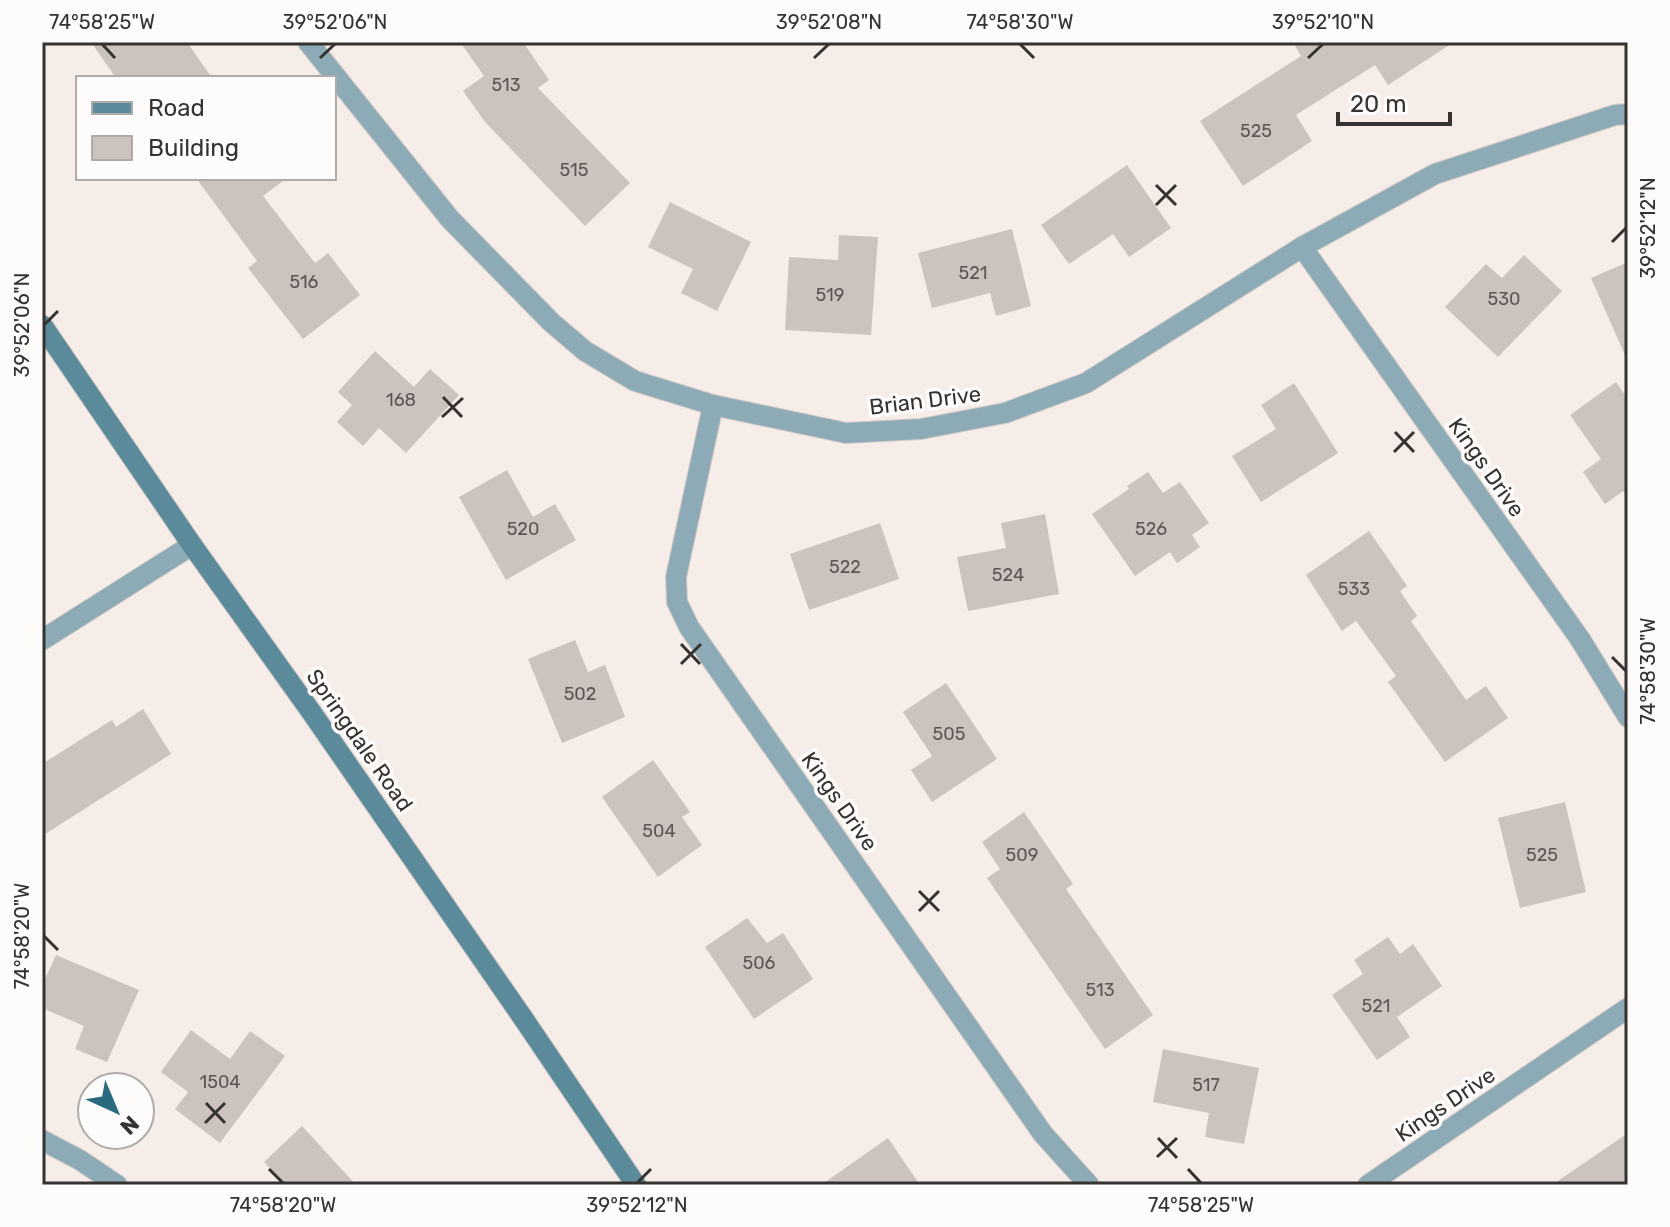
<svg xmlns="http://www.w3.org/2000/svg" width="1670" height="1227" viewBox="0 0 1670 1227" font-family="Rubik,sans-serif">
<rect width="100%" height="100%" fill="#f6ede8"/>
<g fill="#ccc3be">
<path d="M91,42H187L212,78H116Z"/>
<path d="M460,42H523L549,80L538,88L630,183L585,226L485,122L463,91L484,76Z"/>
<path d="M1293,42H1454L1388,85L1375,65L1296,115L1312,141L1243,186L1200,121L1301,56Z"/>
<path d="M1127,165L1171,228L1129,257L1113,234L1069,264L1041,225Z"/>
<path d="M196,178H287L263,196L315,263L328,253L360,295L303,339L248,268L257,261Z"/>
<path d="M670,202L751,242L717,311L681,293L693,269L648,247Z"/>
<path d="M1012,229L1031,306L996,316L990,293L932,308L918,253Z"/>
<path d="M839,235L878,237L871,335L785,330L789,257L838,260Z"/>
<path d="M1524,255L1562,291L1498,357L1445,307L1486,264L1502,278Z"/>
<path d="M1628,262V362L1591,278Z"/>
<path d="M375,351L414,387L430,369L459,395L406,453L379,428L363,446L337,422L352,405L338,392Z"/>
<path d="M1616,382L1628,399V497L1623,491L1605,504L1583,472L1601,459L1570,415Z"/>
<path d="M1294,383L1338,453L1261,502L1232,456L1276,429L1261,405Z"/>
<path d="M507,470L533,517L555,504L576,540L506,580L459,497Z"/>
<path d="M1148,472L1163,493L1180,482L1209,523L1192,535L1200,547L1177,563L1170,552L1135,576L1092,514L1129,489L1127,486Z"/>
<path d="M1045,514L1059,594L968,611L957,557L1006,548L1001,523Z"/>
<path d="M880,523L899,579L809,610L790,554Z"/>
<path d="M1369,531L1407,586L1400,591L1417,616L1411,621L1466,700L1486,686L1508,718L1445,762L1388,682L1396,676L1356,621L1342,631L1306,575Z"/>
<path d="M575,640L588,672L605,665L625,717L562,743L528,659Z"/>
<path d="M946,683L997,759L932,802L911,770L932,756L903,712Z"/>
<path d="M143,709L171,754L42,836V764L112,720L116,727Z"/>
<path d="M653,760L690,812L682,817L702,845L658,877L602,797Z"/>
<path d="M1565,802L1586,892L1520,908L1498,818Z"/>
<path d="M1024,812L1073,884L1066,889L1153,1015L1105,1049L987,878L1000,869L982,842Z"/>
<path d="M747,918L767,943L783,933L813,979L754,1019L705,947Z"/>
<path d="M1388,937L1400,954L1413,944L1442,986L1397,1017L1410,1037L1377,1060L1332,995L1363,974L1354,960Z"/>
<path d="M56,955L139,990L107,1062L75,1049L84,1026L42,1008V986Z"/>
<path d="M191,1030L230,1059L250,1031L285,1056L220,1143L175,1109L188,1092L161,1072Z"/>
<path d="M1163,1049L1259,1068L1244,1144L1205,1137L1209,1113L1153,1102Z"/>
<path d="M302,1126L356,1185H286L264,1162Z"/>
<path d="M1628,1133V1185H1552Z"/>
<path d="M888,1138L920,1185H821Z"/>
</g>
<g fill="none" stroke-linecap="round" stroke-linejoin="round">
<g stroke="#d3cbc7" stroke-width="22">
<g id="street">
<path d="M308,42L450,219L551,322L585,351L635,381L713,405L846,433L921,429L1005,413L1086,383L1302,247L1435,174L1615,115L1628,114"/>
<path d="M1302,247L1580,639L1628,717"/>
<path d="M713,405L676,577L677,602L689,627L1043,1134L1089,1185"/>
<path d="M42,640L192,545"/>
<path d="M42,1140L80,1160L117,1185"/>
<path d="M1368,1185L1628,1008"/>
</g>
</g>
<g stroke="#d3cbc7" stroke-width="22">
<path id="secondary" d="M42,325L192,545L312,713L523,1018L636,1185"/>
</g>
<use href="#street" stroke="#8dabb6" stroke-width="20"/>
<use href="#secondary" stroke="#5b8a9a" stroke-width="20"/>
</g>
<path fill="none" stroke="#353230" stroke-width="3" d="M102,44L115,58M1020,44L1034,58M320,58L335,44M814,58L829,44M1308,58L1323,44M1156,185L1176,205M1156,205L1176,185M1612,242L1626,228M44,325L58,311M443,397L462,417M442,417L463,398M1395,432L1414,452M1394,452L1414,432M681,644L700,664M1612,657L1626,671M681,664L701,644M919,891L939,911M919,911L939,891M44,936L58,950M206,1103L225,1123M205,1123L225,1103M1158,1138L1177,1158M1157,1157L1177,1138M269,1169L283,1183M1188,1169L1201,1183M637,1183L651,1169"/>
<g text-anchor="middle" stroke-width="7" stroke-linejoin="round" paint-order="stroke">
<g font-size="18" fill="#5b5654">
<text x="506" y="91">513</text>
<text x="1256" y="137">525</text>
<text x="574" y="176">515</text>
<text x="973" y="279">521</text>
<text x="304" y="288">516</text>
<text x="830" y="301">519</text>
<text x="1504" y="305">530</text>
<text x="401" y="406">168</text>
<text x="523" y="535">520</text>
<text x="1151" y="535">526</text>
<text x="845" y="573">522</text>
<text x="1008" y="581">524</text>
<text x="1354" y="595">533</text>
<text x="580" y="700">502</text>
<text x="949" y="740">505</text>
<text x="659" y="837">504</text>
<text x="1022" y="861">509</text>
<text x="1542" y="861">525</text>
<text x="759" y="969">506</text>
<text x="1100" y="996">513</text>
<text x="1376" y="1012">521</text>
<text x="220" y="1088">1504</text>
<text x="1206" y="1091">517</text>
</g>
<g font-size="22" fill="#353230" stroke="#fefcfb">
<text transform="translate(925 400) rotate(-7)" y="8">Brian Drive</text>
<text transform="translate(1487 467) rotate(55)" y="8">Kings Drive</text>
<text transform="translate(360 740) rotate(55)" y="8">Springdale Road</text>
<text transform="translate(840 801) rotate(55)" y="8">Kings Drive</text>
<text transform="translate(1445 1104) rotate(-34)" y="8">Kings Drive</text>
</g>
</g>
<rect width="1670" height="1227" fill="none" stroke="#fefcfb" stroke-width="88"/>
<rect x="76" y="76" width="260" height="104" fill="#fefcfb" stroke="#aeabaa" stroke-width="2"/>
<rect x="92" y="102" width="40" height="12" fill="#5b8a9a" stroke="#aeabaa" stroke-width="2"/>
<text x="148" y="116" font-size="24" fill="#353230">Road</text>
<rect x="92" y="136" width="40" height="24" fill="#ccc3be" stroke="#aeabaa" stroke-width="2"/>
<text x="148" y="156" font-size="24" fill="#353230">Building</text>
<g transform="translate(116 1111) rotate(136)"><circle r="38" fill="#fefcfb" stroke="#aeabaa" stroke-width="2"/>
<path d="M0-6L14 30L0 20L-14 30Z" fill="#2a6a7e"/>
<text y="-12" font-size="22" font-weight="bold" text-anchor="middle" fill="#353230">N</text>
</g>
<path d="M1338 112v12h112v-12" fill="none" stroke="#353230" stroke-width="4"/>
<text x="1350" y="112" font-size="24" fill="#353230" stroke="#fefcfb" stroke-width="6" paint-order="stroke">20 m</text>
<rect x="44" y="44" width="1582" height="1139" fill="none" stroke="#353230" stroke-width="3"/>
<g font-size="20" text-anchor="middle" fill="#353230">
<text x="102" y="29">74°58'25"W</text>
<text x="335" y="29">39°52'06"N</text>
<text x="829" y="29">39°52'08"N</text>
<text x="1020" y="29">74°58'30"W</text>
<text x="1323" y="29">39°52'10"N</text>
<text transform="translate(1648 228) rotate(-90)" y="7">39°52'12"N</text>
<text transform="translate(22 325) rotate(-90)" y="7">39°52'06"N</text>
<text transform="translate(1648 671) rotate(-90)" y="7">74°58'30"W</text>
<text transform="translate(22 936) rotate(-90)" y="7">74°58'20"W</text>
<text x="283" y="1212">74°58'20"W</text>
<text x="637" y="1212">39°52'12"N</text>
<text x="1201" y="1212">74°58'25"W</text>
</g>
</svg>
